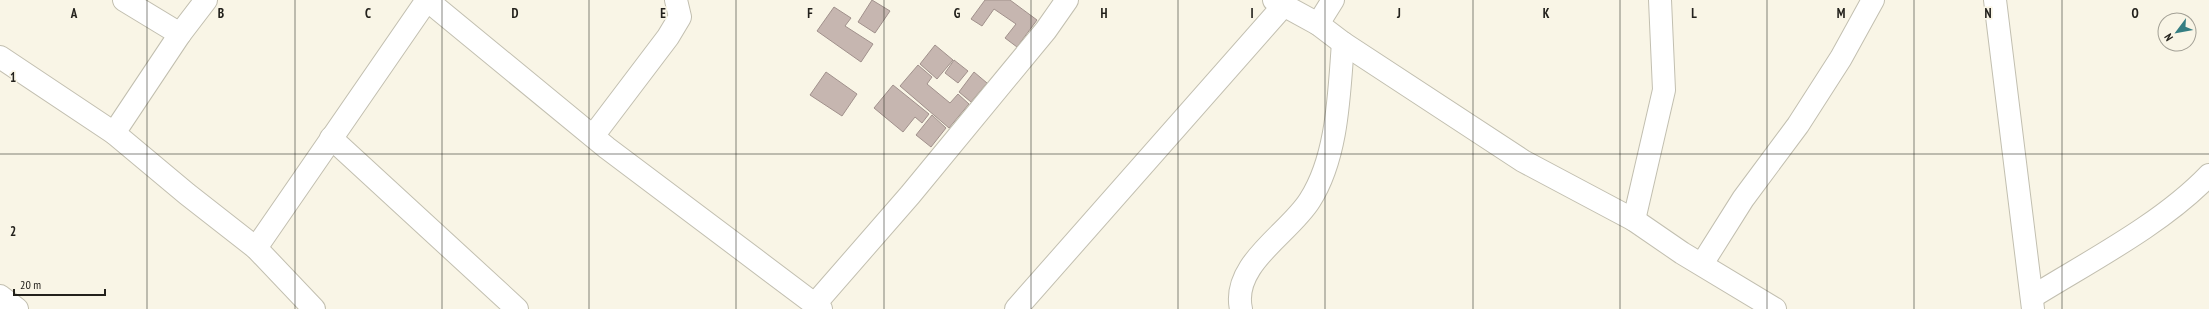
<svg xmlns="http://www.w3.org/2000/svg" width="2209" height="309" viewBox="0 0 2209 309" font-family="'PT Sans Narrow',sans-serif">
<rect width="100%" height="100%" fill="#f9f5e6"/>
<g fill="#c6b6b0" stroke="#a1918c">
<path d="M872,0L890,11L875,33L858,22Z"/>
<path d="M985,0H1010L1037,20L1017,47L1005,38L1016,24L994,9L982,26L971,19Z"/>
<path d="M834,7L851,18L845,26L873,44L861,62L817,31Z"/>
<path d="M935,45L953,60L937,79L920,64Z"/>
<path d="M954,60L968,71L958,83L945,73Z"/>
<path d="M918,65L932,77L927,84L950,103L958,94L969,104L949,128L900,86Z"/>
<path d="M826,72L857,94L842,116L810,95Z"/>
<path d="M974,72L987,83L971,102L959,92Z"/>
<path d="M893,85L929,114L922,123L915,117L903,132L874,108Z"/>
<path d="M932,115L946,128L931,147L916,135Z"/>
</g>
<g fill="none" stroke-linecap="round" stroke-linejoin="round">
<g stroke="#c2bfb0" stroke-width="24">
<g id="minor">
<path d="M124,0L180,34"/>
<path d="M427,0L607,148L821,309"/>
<path d="M1274,0L1318,24L1343,43L1523,161L1634,220L1682,253L1775,309"/>
<path d="M1995,0L2033,309"/>
<path d="M1318,24L1333,0"/>
<path d="M0,57L114,133L187,194L256,248L314,309"/>
<path d="M114,133L180,34L206,0"/>
<path d="M593,136L668,37L680,17L676,0"/>
<path d="M331,138L517,309"/>
<path d="M1634,220L1664,90L1660,0"/>
<path d="M256,248L427,0"/>
<path d="M1702,264L1743,199L1798,125L1841,58L1873,0"/>
<path d="M0,296L17,309"/>
<path d="M2032,297C2090,261 2162,224 2209,175"/>
<path d="M815,304L910,195L1046,30L1067,0"/>
<path d="M1016,309L1284,5"/>
<path d="M1241,309C1231,264 1290,233 1310,200C1338,156 1339,93 1343,43"/>
</g>
</g>
<use href="#minor" stroke="#fff" stroke-width="22"/>
</g>
<path fill="none" stroke="#23211c" stroke-width="1" stroke-opacity="0.55" d="M147,0V309M295,0V309M442,0V309M589,0V309M736,0V309M884,0V309M1031,0V309M1178,0V309M1325,0V309M1473,0V309M1620,0V309M1767,0V309M1914,0V309M2062,0V309M0,154H2209"/>
<g font-size="13" text-anchor="middle" font-weight="bold" fill="#23211c" stroke="#f9f5e6" stroke-width="3.5" stroke-linejoin="round" paint-order="stroke">
<text x="74" y="18">A</text>
<text x="221" y="18">B</text>
<text x="368" y="18">C</text>
<text x="515" y="18">D</text>
<text x="663" y="18">E</text>
<text x="810" y="18">F</text>
<text x="957" y="18">G</text>
<text x="1104" y="18">H</text>
<text x="1252" y="18">I</text>
<text x="1399" y="18">J</text>
<text x="1546" y="18">K</text>
<text x="1694" y="18">L</text>
<text x="1841" y="18">M</text>
<text x="1988" y="18">N</text>
<text x="2135" y="18">O</text>
<text x="13" y="82">1</text>
<text x="13" y="236">2</text>
</g>
<g transform="translate(2177 32) rotate(238)"><circle r="19" fill="#f9f5e6" stroke="#a3a095"/>
<path d="M0-3L7 15L0 10L-7 15Z" fill="#357e82"/>
<text y="-6" font-size="11" font-weight="bold" text-anchor="middle" fill="#23211c">N</text>
</g>
<path d="M14 289v6h91v-6" fill="none" stroke="#23211c" stroke-width="2"/>
<text x="20" y="289" font-size="12" fill="#23211c" stroke="#f9f5e6" stroke-width="3" paint-order="stroke">20 m</text>
</svg>
